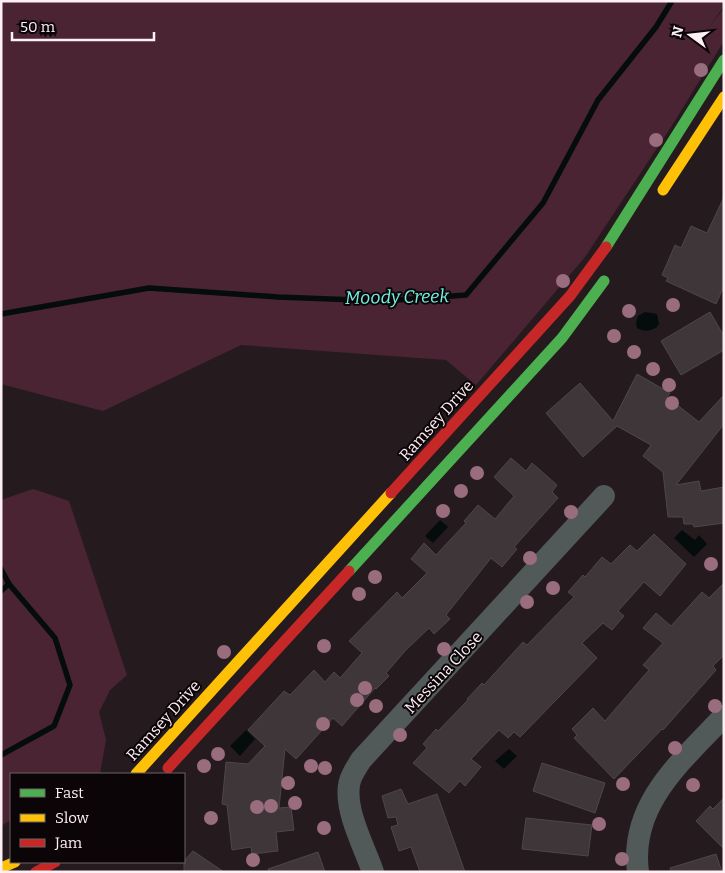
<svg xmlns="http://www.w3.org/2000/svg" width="725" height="873" viewBox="0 0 725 873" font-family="Bitter,serif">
<rect width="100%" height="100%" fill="#251b1f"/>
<g fill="#4b2434">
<path d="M1,1H724V6L707,30L724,8V41L671,127L585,257L476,385L446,360L241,345L103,411L1,384Z"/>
<path d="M33,489L69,501L127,675L110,690L99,712L106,740L100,774H11V820L1,826V500Z"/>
</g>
<g fill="#050c0c">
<path d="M645,312L657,314L659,324L656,328C649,331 644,332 637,328L636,323L638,316Z"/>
<path d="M440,520L448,527L433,543L425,536Z"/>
<path d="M682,530L695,540L699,535L707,544L694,557L674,538Z"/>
<path d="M246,730L255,739L240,756L230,746Z"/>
<path d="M509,749L517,756L504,769L495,761Z"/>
</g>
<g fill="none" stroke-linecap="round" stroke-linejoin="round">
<g stroke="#050c0c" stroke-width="5.5">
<path d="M1,314L149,288L278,297L383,301L466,295L543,203L598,100L656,27L672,1"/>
<path d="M1,569L9,584L55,638L70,685L54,726L1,755"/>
<path d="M1,591L9,584L8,582"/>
</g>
</g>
<g fill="#3f3639" stroke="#4f4649">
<path d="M724,197V286L716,304L666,281L668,278L662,275L675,245L681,248L691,226L707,233Z"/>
<path d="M710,312L724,336V350L681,375L661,341Z"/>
<path d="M637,374L670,393L667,397L699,422L724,395V424L676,485L699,481L701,491L724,487V523L694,527L693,524H684L683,517H668L663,472L643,456L651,445L617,426L583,457L546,413L580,383L613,421Z"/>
<path d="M511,458L526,471L532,463L557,485L552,492L558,498L514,547L517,549L502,567L491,558L446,615L450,619L434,634L429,628L405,651L386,673L389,676L376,689L375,688L342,726L333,718L296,759L285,749L279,808L291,807L294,830L276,832L278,851L252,854L251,847L232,850L227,805L222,804L226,762L248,764L265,746L248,730L284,691L290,695L314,670L325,682L334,672L340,678L362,653L349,641L397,592L402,598L427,573L411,559L424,543L436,555L466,523L464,521L478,505L495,519L514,496L494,477Z"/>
<path d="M654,534L686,564L660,596L644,582L618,611L624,616L612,630L603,623L582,643L597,658L520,737L514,732L508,738L499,730L471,759L481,767L465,786L460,781L449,793L413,763L427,748L423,744L436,729L438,731L468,700L467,699L482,683L484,685L523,642L527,645L574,597L568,592L583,575L585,577L602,557L611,564L630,545L637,551Z"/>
<path d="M724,583V655L713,666L716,670L663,730L662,729L614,779L574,738L577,735L572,729L593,708L605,721L649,670L643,665L663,643L643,628L656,613L671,626L702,592L709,598Z"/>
<path d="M542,763L605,783L595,813L533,791Z"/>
<path d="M401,789L408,804L437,794L465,872H420L411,847L399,851L391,827L398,825L396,817L388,818L382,796Z"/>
<path d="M724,798V849L696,821L710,806L713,809Z"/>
<path d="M526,818L592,825L588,856L522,849Z"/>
<path d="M193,851L224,872H184V861Z"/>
<path d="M318,852L325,872H269L268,869Z"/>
<path d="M716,854L722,872H671L670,868Z"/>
</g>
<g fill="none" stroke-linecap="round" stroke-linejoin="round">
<g stroke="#515959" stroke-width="22">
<path d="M373,872C364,846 345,812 349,785C350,776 357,767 361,760L604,496"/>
<path d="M638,872C629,804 682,761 724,716"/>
</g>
<g stroke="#4caf50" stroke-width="11">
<path d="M606,247L724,60"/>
<path d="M349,571L562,338L604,281"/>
</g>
<g stroke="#ffc107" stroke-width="11">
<path d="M663,190L724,97"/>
<path d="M136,774L391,493"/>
<path d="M1,868L15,862"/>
</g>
<g stroke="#c62828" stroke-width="11">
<path d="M391,493L570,296L606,247"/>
<path d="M168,768L349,571"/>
<path d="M36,872L55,862"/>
</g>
</g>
<g fill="#9a6d7e">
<circle cx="701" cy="70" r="7"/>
<circle cx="656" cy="140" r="7"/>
<circle cx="563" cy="281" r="7"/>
<circle cx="673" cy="305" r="7"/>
<circle cx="629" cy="311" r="7"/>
<circle cx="614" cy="336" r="7"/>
<circle cx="634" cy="352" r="7"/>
<circle cx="653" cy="369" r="7"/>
<circle cx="669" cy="385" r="7"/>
<circle cx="672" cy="403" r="7"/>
<circle cx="477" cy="473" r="7"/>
<circle cx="461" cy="491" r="7"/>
<circle cx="443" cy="511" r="7"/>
<circle cx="571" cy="512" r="7"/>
<circle cx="530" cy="558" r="7"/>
<circle cx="711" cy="564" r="7"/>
<circle cx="375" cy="577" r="7"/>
<circle cx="553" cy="588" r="7"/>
<circle cx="359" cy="594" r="7"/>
<circle cx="527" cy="602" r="7"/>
<circle cx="324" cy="646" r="7"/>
<circle cx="444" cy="649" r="7"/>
<circle cx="224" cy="652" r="7"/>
<circle cx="365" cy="688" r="7"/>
<circle cx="357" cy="700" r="7"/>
<circle cx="376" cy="706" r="7"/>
<circle cx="715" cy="706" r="7"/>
<circle cx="323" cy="724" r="7"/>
<circle cx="400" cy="735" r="7"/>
<circle cx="675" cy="748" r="7"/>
<circle cx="218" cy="754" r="7"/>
<circle cx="204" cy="766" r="7"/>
<circle cx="311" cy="766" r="7"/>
<circle cx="325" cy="768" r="7"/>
<circle cx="288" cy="783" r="7"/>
<circle cx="623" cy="784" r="7"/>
<circle cx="693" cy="785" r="7"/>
<circle cx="295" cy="803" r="7"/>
<circle cx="271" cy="806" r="7"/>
<circle cx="257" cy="807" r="7"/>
<circle cx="211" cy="818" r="7"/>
<circle cx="599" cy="824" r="7"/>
<circle cx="324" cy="828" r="7"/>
<circle cx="622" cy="859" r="7"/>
<circle cx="253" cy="860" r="7"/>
</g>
<g text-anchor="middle" stroke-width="4" stroke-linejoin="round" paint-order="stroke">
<g font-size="16" fill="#fdeff4" stroke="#0c0508">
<text transform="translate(436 420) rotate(-48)" y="6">Ramsey Drive</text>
<text transform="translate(443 672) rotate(-47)" y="6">Messina Close</text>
<text transform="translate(163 720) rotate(-48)" y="6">Ramsey Drive</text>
</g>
<g font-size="18" font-style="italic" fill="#72f2e4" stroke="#0c0508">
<text transform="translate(397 297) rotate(-1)" y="6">Moody Creek</text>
</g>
</g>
<rect width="725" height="873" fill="none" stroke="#fdeff4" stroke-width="5"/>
<rect x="10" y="773" width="175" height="90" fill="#0c0508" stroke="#6c6366"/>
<rect x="20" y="789" width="25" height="8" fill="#4caf50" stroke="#6c6366"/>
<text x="55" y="798" font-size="15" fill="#fdeff4">Fast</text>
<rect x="20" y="814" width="25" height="8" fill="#ffc107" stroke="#6c6366"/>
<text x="55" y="823" font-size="15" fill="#fdeff4">Slow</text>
<rect x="20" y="839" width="25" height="8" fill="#c62828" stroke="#6c6366"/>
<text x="55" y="848" font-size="15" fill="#fdeff4">Jam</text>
<g transform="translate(690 35) rotate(285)" stroke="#0c0508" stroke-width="4" paint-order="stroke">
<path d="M0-4L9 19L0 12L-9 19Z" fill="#fdeff4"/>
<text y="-8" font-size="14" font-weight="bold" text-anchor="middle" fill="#fdeff4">N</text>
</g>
<path d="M12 32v8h142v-8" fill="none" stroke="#fdeff4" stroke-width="2.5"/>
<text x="20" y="32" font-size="15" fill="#fdeff4" stroke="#0c0508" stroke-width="4" paint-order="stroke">50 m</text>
</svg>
